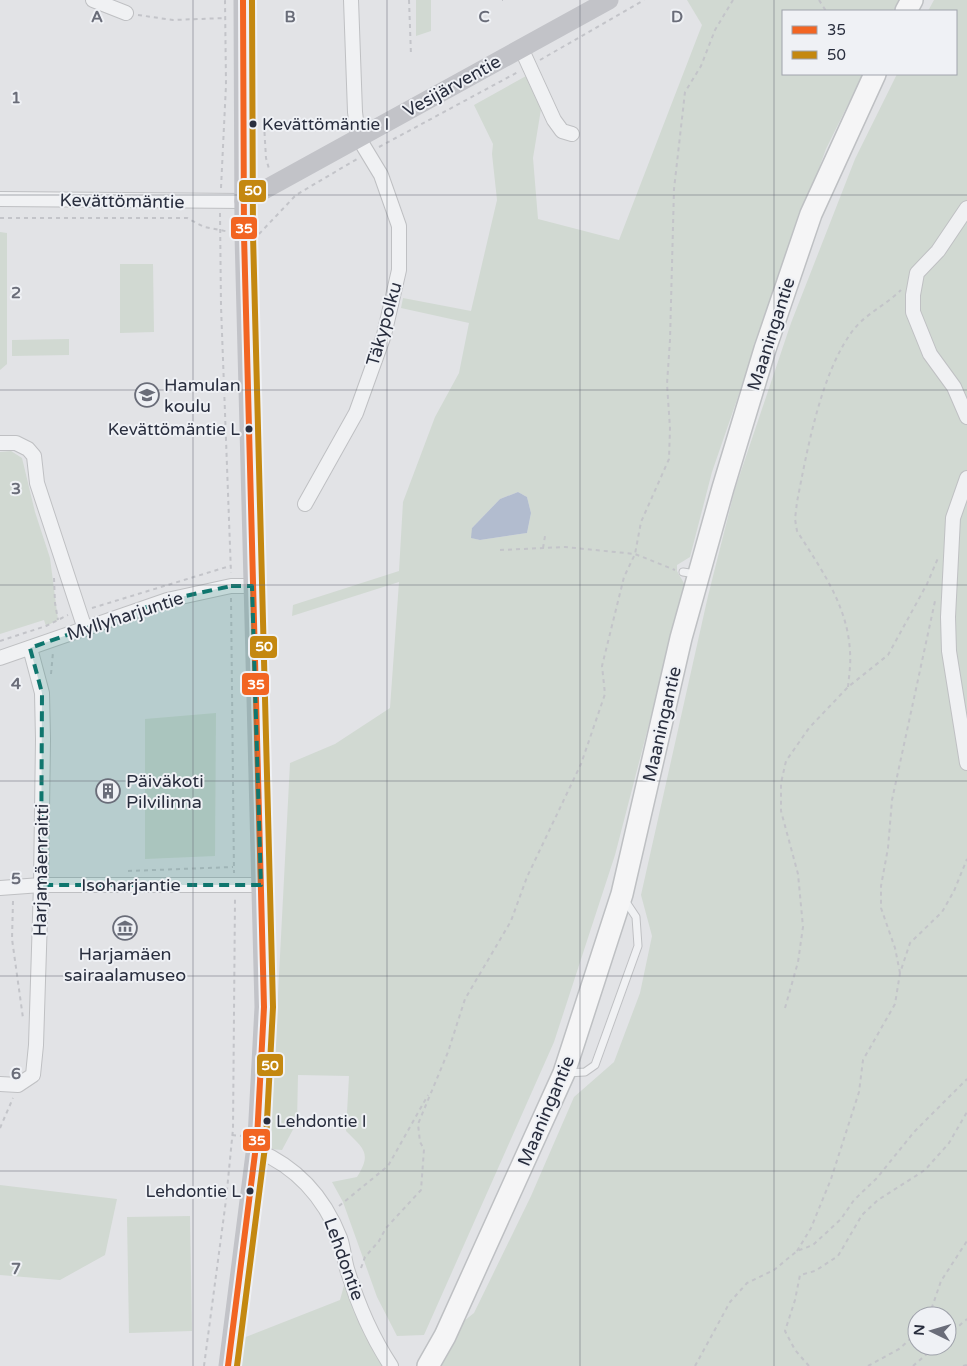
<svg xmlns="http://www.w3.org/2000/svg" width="967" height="1366" viewBox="0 0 967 1366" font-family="'Varela Round',sans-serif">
<rect width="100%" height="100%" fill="#e2e3e6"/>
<g fill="#d1d9d2" fill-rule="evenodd">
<path d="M416,0H431V31L416,36Z"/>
<path d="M687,0H899L893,11H783V74H863L826,149L777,284L712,472L690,557L677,565V571L685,585L615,855L554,1042L424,1335L397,1336L377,1297L343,1202L332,1182L357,1177C372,1153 364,1149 346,1131L349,1076L298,1075L297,1122L282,1150L270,1149L290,763L335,744L390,708L399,582L292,616L293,605L399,571L403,502L435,417L459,373L469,323L401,308L403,298L471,311L497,200L492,154L493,144L474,105L526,76L542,103L533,158L538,219L619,240L702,25ZM518,492L527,497L531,513L527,533L480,540L472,538V528L500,499Z"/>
<path d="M934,0H967V1366H428L445,1336L474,1313L531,1196L574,1097L614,1062L640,993L652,936L641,895L708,596L735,489L791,323L855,159L897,74H956V11H928ZM917,1316H947V1346H917Z"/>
<path d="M0,232L7,233V364L0,370Z"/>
<path d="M120,264H153L154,332L120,333Z"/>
<path d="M69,339V355L12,356V340Z"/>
<path d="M11,451L22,458L35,512L50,558L58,620L46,626L44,620L0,634V452Z"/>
<path d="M216,713L215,856L145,859V719Z"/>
<path d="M0,1185L117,1199L105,1255L60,1280L0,1275Z"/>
<path d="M190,1216L192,1331L129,1333L127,1217Z"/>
<path d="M348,1271L390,1366H235L238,1340L340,1300Z"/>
</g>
<path fill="#b2bccf" d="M518,492L527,497L531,513L527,533L480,540L471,538L472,528L500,499Z"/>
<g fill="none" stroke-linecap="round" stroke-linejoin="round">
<g stroke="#bfc0c3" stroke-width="9">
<g id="lane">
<path d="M683,572L696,574"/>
<path d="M567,1073L585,1072L595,1065L638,946L636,917L624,899"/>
</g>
</g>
<g stroke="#bfc0c3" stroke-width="16">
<g id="street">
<path d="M93,0L126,13"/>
<path d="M521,48L554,120L562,131L572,134"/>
<path d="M0,199L244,201"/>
<path d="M967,208L938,251L917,273L913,295V312L930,354L954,387L967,417"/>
<path d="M0,443H16L28,449L34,456L37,483L85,629"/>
<path d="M967,478L953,518L948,617L949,651L967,763"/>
<path d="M305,504L356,413L384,335L399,270V226L381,175L358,137L355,112L351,0"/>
<path d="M0,658L167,600L231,586H252"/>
<path d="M0,888L41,885H261"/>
<path d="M0,1084L18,1085L33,1075L36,1045L41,885L43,739L42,693L30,648"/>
<path d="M256,1150C297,1167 324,1197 340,1238C344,1249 344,1261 348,1272C358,1305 372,1337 391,1366"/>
</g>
</g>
<g stroke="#bec0c3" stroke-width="24">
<g id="primary">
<path d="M906,11L912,0"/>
<path d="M428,1366L445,1336L564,1073L622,894L681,638L723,488L765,349L811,214L875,74"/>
</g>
</g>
<g stroke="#c3c4c9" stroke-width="2" stroke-dasharray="4 4" stroke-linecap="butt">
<path d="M409,0L411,55"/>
<path d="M502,0H503"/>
<path d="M819,0L826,11"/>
<path d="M138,15L173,20L225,18"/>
<path d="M540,60L644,0"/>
<path d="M264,124L266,158L269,169"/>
<path d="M379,147L518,72"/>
<path d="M221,188L226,85L225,0"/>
<path d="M220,213L221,306L231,573"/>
<path d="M0,218H187L204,227L230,232"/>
<path d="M259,234L296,195L357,159"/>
<path d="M543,548L545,536"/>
<path d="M500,550L565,547L635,554L675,570"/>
<path d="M54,578L55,603L58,620"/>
<path d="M231,598L234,873"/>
<path d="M92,608L230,566"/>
<path d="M0,641L46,626L68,615"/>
<path d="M51,674L53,652"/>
<path d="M848,687C849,676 851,664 850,652C848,606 821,569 797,531L795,519L797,502C807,451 821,371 854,329C867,313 886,305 901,290"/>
<path d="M128,871L233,867"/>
<path d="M13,901L12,939L23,1018"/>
<path d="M900,973L895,948L881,908V886L888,848L892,800L935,601"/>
<path d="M785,1008L798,962L803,927L798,874L781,811V783L786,761L809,728L848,687L888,655L927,584L938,558"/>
<path d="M0,1128L13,1098"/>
<path d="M232,1135L242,1136"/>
<path d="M339,1206L388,1166L428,1095"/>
<path d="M797,1251L811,1228L831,1179L859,1092L863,1060L895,1004L900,973L910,943L942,912L954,891L967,859"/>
<path d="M361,1268L365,1257L379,1241L386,1228L421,1190L424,1149L420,1142L418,1124L448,1052L465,999L511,921L527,877L581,764L605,694L602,666L624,577L635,554L641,522L669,459L670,428L667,384L670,340L674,189L685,92L701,66L715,30L733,0"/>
<path d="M929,1316L941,1281L967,1241"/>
<path d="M947,1336L967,1319"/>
<path d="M204,1366L226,1200L233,1129L235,898"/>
<path d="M695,1366L730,1302L747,1283L774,1270L797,1251L813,1245L841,1219L854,1200L877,1178L914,1132L967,1079"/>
<path d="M809,1366L795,1350L785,1331L795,1300L800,1275L815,1271L838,1256L862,1215L878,1200L925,1170L949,1143L967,1112"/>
<path d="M868,1366L899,1349L917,1333"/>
<path d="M913,1366L936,1346"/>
<path d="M963,1366L967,1365"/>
</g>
<use href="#lane" stroke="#f0f1f3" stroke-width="7"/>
<use href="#street" stroke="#f0f1f3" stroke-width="14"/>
<g stroke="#c2c3c8" stroke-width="19">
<path d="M244,201L609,0"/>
<path d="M228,1366L257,1138L264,1007L244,235L243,0"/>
</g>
<use href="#primary" stroke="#f5f5f6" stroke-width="21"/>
<g stroke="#eff1f5" stroke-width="10">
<path id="bus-1" d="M228,1366L257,1138L264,1007L244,235L243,0"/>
</g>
<g stroke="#eff1f5" stroke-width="10">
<path id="bus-2" d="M237,1366L266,1139L273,1007L253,235L252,0"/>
</g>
<use href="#bus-1" stroke="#f26522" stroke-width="6"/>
<use href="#bus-2" stroke="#c48810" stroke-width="6"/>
</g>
<path fill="#0f766e" fill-opacity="0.2" stroke="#0f766e" stroke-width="4" stroke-dasharray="10 6" stroke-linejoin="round" d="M231,586H252L261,885H41L42,693L30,648L167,600Z"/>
<path fill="none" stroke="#6a6d79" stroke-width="1" stroke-opacity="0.55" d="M193,0V1366M387,0V1366M580,0V1366M774,0V1366M0,195H967M0,390H967M0,585H967M0,781H967M0,976H967M0,1171H967"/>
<defs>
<g id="school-ring" transform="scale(1.25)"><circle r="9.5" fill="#eff1f5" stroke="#6a6d79" stroke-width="1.5"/><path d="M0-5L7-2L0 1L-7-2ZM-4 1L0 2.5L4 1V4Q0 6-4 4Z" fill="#6a6d79"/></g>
<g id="building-ring" transform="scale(1.25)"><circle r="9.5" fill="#eff1f5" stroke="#6a6d79" stroke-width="1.5"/><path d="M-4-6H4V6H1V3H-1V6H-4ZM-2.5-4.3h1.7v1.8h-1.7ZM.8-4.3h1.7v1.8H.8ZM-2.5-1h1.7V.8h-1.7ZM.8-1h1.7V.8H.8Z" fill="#6a6d79"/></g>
<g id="museum-ring" transform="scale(1.25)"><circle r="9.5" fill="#eff1f5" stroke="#6a6d79" stroke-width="1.5"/><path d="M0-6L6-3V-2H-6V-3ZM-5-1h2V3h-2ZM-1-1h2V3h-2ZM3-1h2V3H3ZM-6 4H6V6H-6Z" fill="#6a6d79"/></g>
</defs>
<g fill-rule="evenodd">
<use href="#school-ring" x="147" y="395"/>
<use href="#building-ring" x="108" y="791"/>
<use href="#museum-ring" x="125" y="928"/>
</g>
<g fill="#292e3e" stroke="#eff1f5" stroke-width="2">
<circle cx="253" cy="124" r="4.5"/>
<circle cx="249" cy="429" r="4.5"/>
<circle cx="267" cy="1121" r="4.5"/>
<circle cx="250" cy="1191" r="4.5"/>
</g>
<g text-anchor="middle" stroke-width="4" stroke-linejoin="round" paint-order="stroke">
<g font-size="17" fill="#292e3e" stroke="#eff1f5" text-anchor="start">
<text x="262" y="130">Kevättömäntie I</text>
<text x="240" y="435" text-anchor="end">Kevättömäntie L</text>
<text x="276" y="1127">Lehdontie I</text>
<text x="241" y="1197" text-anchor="end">Lehdontie L</text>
</g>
<g font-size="18" fill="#292e3e" stroke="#eff1f5">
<text transform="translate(452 86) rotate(-29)" y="6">Vesijärventie</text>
<text transform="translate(122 201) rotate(1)" y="6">Kevättömäntie</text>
<text transform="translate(384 324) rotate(-74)" y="6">Täkypolku</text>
<text transform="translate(771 334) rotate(-72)" y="6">Maaningantie</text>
<text transform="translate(125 616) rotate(-18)" y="6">Myllyharjuntie</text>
<text transform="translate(662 724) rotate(-77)" y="6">Maaningantie</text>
<text transform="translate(41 870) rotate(-89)" y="6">Harjamäenraitti</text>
<text x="131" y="891">Isoharjantie</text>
<text transform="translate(546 1111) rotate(-67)" y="6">Maaningantie</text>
<text transform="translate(344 1259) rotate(70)" y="6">Lehdontie</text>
</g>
<g font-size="18" fill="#292e3e" stroke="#eff1f5" text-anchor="start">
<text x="164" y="391">Hamulan<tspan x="164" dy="21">koulu</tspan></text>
<text x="126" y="787">Päiväkoti<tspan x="126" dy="21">Pilvilinna</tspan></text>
<text x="125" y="960" text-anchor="middle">Harjamäen<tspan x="125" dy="21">sairaalamuseo</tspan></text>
</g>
</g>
<g font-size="16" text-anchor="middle" font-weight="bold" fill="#6a6d79" stroke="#eff1f5" stroke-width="4" stroke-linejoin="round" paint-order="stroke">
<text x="97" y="22">A</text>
<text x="290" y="22">B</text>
<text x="484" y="22">C</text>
<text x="677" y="22">D</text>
<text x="16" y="103">1</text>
<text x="16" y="298">2</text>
<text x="16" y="494">3</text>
<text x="16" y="689">4</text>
<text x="16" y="884">5</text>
<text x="16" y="1079">6</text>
<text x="16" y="1274">7</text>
</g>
<g stroke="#eff1f5" stroke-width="2">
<rect x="238" y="179" width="29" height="24" rx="5" fill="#c48810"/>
<rect x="230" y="216" width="28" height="24" rx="5" fill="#f26522"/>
<rect x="249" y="635" width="29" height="24" rx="5" fill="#c48810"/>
<rect x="241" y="672" width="29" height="24" rx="5" fill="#f26522"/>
<rect x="256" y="1053" width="28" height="24" rx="5" fill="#c48810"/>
<rect x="242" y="1128" width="29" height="24" rx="5" fill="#f26522"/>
</g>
<g font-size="14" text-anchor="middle" font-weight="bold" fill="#fff">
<text x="253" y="195">50</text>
<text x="244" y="233">35</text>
<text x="264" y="651">50</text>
<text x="256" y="689">35</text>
<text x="270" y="1070">50</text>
<text x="257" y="1145">35</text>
</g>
<rect x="782" y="10" width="175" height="65" fill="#eff1f5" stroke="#a0a3ac"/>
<rect x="792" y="26" width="25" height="8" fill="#f26522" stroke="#a0a3ac"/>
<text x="827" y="35" font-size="15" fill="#292e3e">35</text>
<rect x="792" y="51" width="25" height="8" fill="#c48810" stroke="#a0a3ac"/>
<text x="827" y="60" font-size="15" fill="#292e3e">50</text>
<g transform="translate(932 1331) rotate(275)"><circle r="24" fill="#eff1f5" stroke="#a0a3ac"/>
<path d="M0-4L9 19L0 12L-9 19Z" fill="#6a6d79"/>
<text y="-8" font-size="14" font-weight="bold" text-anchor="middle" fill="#292e3e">N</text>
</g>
</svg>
